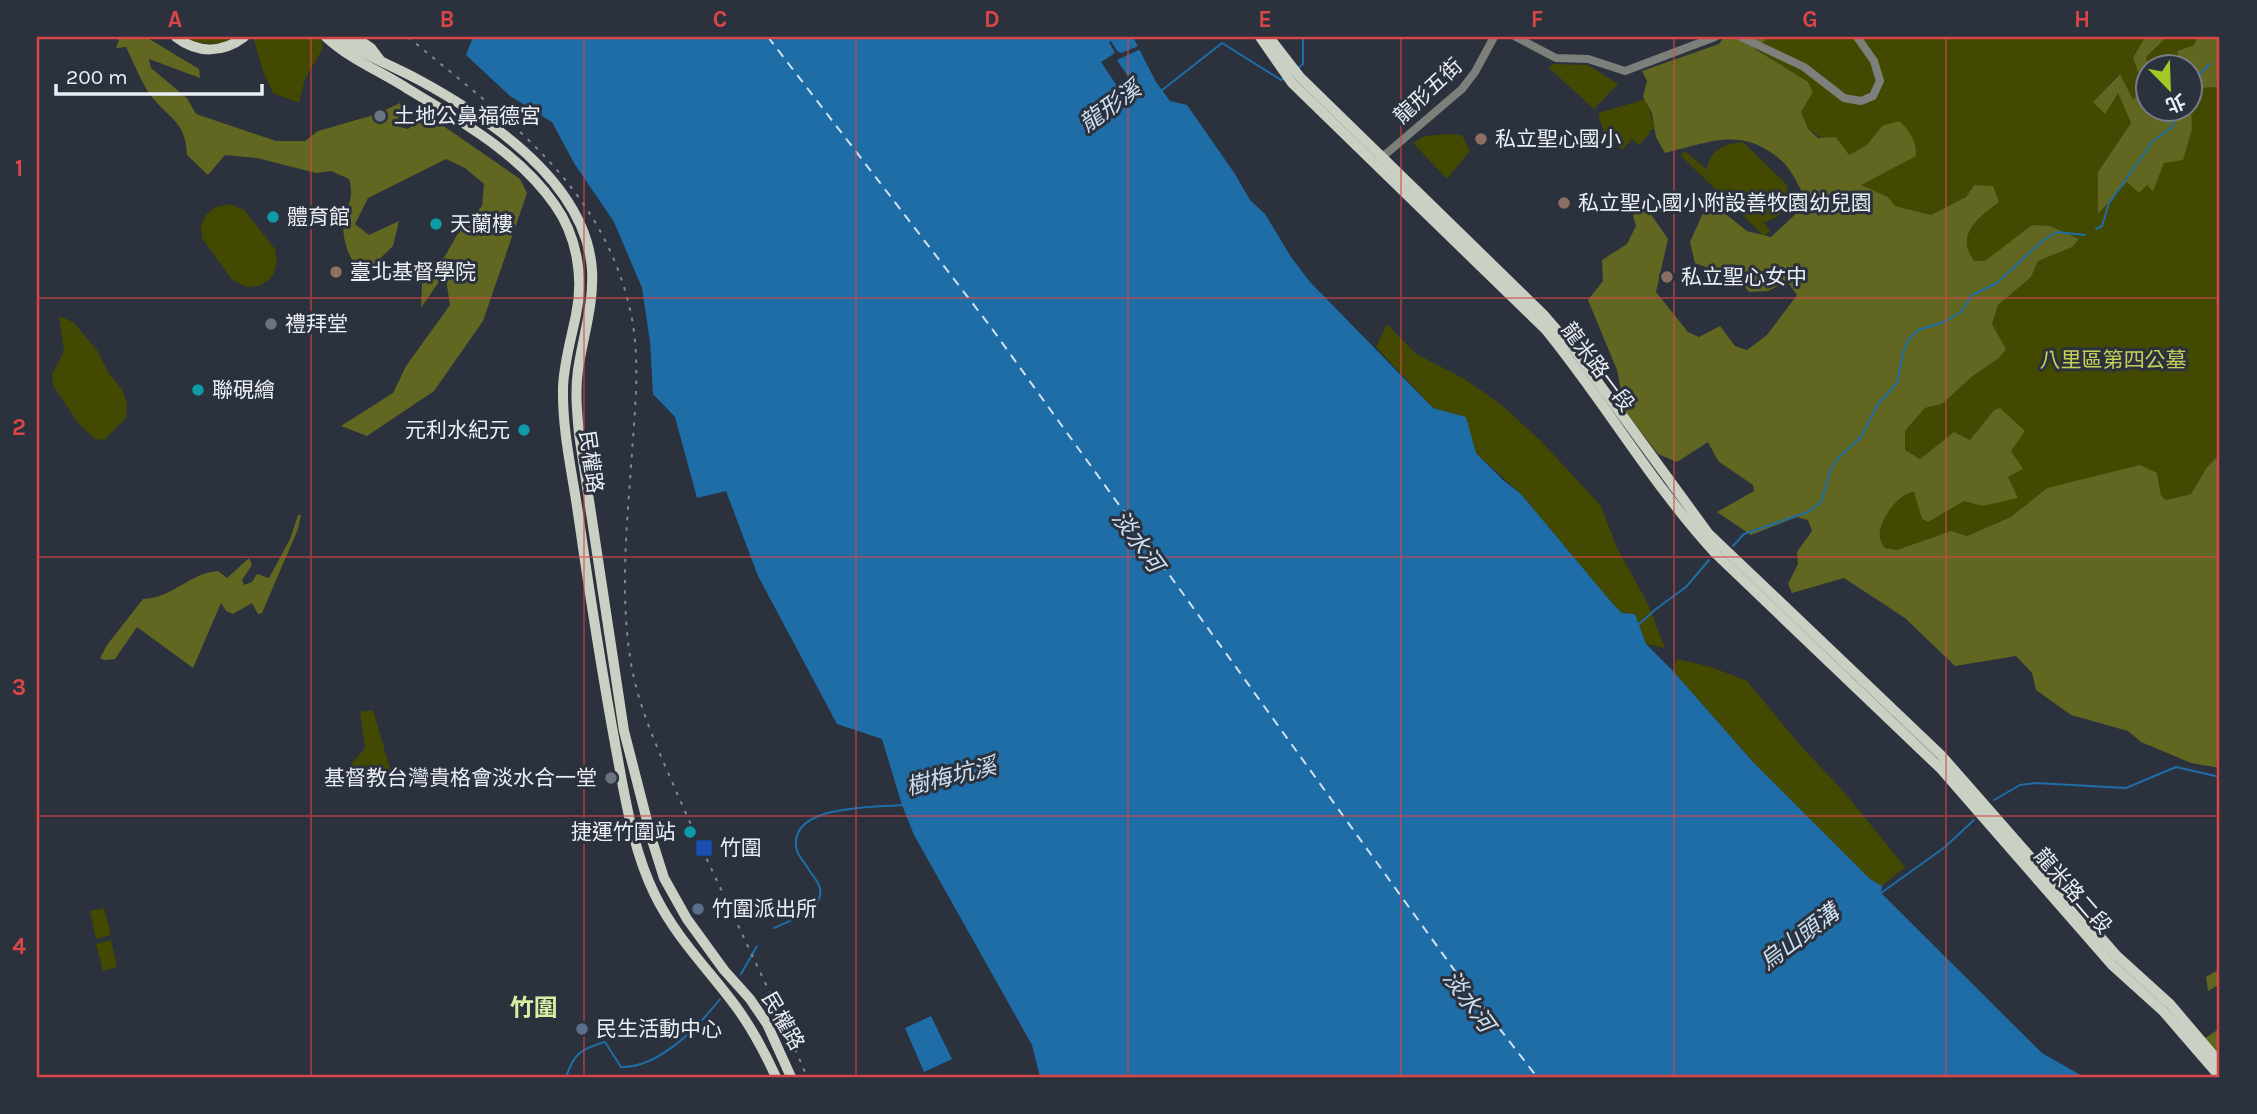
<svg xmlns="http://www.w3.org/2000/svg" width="2257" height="1114" viewBox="0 0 2257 1114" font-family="Karla,'Noto Sans TC',sans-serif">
<rect width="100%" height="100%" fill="#2b313d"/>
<g fill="#444901">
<path d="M182,37H236C218,47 201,45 182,37Z"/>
<path d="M253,37H321L323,48L305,79L299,103L273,93L263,71Z"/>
<path d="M1769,37H2145L2133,58L2144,87L2133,101L2119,74L2093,102L2118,92L2131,123L2098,172L2099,213L2127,182L2164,163L2192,129L2190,66H2149L2146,57L2167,37H2198L2194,45L2177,51L2179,58L2193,68L2198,88L2220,87V454L2207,467L2191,494L2165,500L2161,496L2157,473L2047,488L2011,517L1967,536L1951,531L1897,550L1885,548C1883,545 1881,542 1880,538C1877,522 1898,492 1914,491L1922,519L1927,522L1964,501L1982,506L2007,477L2011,451L1994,410L1970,440L1954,432L1920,459L1905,450V431L1925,408L1942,404L1974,375L1999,358L2006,349L1992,324L1998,305L2031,277L2038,261L2071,247L2032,225L1985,262L1974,261C1972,257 1967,250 1967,246C1965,226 1986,212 1999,202L1974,185L1966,197L1931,215L1894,206L1888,197L1860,185L1882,126L1867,145L1849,156L1808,129L1801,112L1813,92L1755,48Z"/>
<path d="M1552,64L1588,65L1618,84L1594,109L1549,68Z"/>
<path d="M1646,99L1655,129L1649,131L1650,133L1639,145L1632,139L1622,150L1614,142L1607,144L1598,113Z"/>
<path d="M1450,134L1462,135L1470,151L1447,179L1413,143L1425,136Z"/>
<path d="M1743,142L1787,185C1791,205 1783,218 1763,222L1770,231L1764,236L1680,155L1685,151L1707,170C1710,149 1724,144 1743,142Z"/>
<path d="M230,204L244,210L275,249L277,260L274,273L270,279L259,286L247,287L232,280L202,238L201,225L206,215L215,207Z"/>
<path d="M59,316L73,322L97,350L108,372L123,391L127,405L126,418L104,440L95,439L79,424L53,385L52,375L64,351Z"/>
<path d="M1387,324L1416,354L1463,378L1499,403L1540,440L1601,506L1617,548L1648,604L1665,648L1646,644L1635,614L1622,613L1612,603L1521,494L1476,453L1465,417L1433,408L1376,347Z"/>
<path d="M1677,659L1711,667L1747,681L1799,744L1844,792L1905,867L1882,886L1870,879L1753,762L1673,671Z"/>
<path d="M373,710L391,772L357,785L346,770L365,748L360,712Z"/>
<path d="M104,908L111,935L96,939L90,911Z"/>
<path d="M111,940L117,967L103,971L96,944Z"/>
</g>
<g fill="#616720">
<path d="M116,37H146L199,69L200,78L149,59L151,68L187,98L196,114L276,141H305L318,131L377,114L400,103L406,109L392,125L408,129L426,114L520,179L527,193L483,321L434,391L367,436L341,426L393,393L406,366L450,305L445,273L421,308L422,284L445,256L457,235L482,206L484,184L465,168L446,159L368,198L355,224L369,235L399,221L393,246L368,270H358C348,255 340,236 345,217C349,202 354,195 349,179L331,171L316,173L257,158L225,155L208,175L187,155C186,121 169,119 151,96C141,82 134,63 126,47L116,48L119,40Z"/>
<path d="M1724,37H1769L1755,49L1808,82L1813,92L1801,112L1808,129L1818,138L1836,137L1849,155L1867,145L1882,126L1899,121C1910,130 1917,143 1916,156L1861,185L1888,197L1895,206L1931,215L1966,197L1974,185L1993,186L1999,202C1986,212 1965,226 1967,245C1967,250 1972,257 1974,261H1985L2032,225L2050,226L2079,239L2072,247L2038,261L2031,277L1998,305L1992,324L2006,349L1999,358L1974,375L1942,404L1925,408L1905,431V450L1920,459L1954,432L1970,440L1994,410L2000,408L2025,431L2011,451L2023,469L2008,477L2018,498L1982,506L1964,501L1928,522L1922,519L1914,492C1899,492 1877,522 1880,538C1881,542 1883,545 1885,548L1897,550L1951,531L1967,536L2011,517L2047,488L2140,465L2157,473L2161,496L2166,500L2191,494L2207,467L2220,454V768L2191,763L2141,742L2128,731L2071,715L2036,690L2032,673L2016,656L1955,666L1905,618L1844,578L1792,593L1788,584L1798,564L1797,552L1812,531L1808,520L1797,517L1751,535L1717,512L1754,491L1753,485L1718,461L1708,442L1677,462L1658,454L1625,411L1617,370L1588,300L1603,281L1602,260L1627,244L1636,226L1633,215L1648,210L1668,239L1656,292L1688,332L1699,337L1720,326L1735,346L1747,350L1767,335L1797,295L1787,281L1768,291L1749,292L1738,279L1695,263L1690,242L1707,204H1713L1747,231L1771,237L1802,208L1805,198C1799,187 1792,170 1782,161C1742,126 1711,142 1665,153L1656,137L1652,113L1643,97L1647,81L1642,71L1719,44Z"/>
<path d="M2145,37H2167L2146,57L2149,66L2148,108H2190L2191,98L2192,129L2183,160L2164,163L2153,191L2147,185L2139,193L2127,182L2098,214V172L2131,123L2118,93L2105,114L2093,102L2120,74L2133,100L2144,88L2133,58Z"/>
<path d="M2198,37H2220V87L2198,88L2193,68L2179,58L2177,51L2194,45Z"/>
<path d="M298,515H301L298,529L262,613L258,614L252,603L233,614L226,611L221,603L193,668L137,627L115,659L104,660L100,658L107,645L143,599C173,598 189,573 218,571L227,578L249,558L252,565L242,580L244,585L252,582L257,574L269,578L290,539Z"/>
<path d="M2220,969V984L2208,991L2206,977Z"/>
<path d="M2220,1028V1053L2218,1054L2204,1039Z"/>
</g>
<g fill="#1f6da6">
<path d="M473,37H1133L1156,82L1170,101L1187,105L1235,174L1250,200L1265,214L1291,257L1310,282L1433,408L1466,417L1476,453L1503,480L1521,494L1612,603L1622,613L1635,614L1646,644L1673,671L1753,762L1870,879L1882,886L1881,893L2042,1053L2084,1077H1040L1032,1045L914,835L902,805L882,739L837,724L758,576L726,491L697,498L675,417L653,394L650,342L642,288L614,222L574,163L552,122L510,96L466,55Z"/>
<path d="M931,1016L952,1059L924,1072L905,1028Z"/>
</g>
<path fill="#2b313d" d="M1111,41L1117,51L1121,53L1141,45L1143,48L1117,60L1129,78L1117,86L1101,62L1115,53L1109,42Z"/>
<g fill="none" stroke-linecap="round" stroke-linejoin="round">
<g stroke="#1f6da6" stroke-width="2">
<path d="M1298,68L1303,64V37"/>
<path d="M2191,85L2209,64"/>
<path d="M1161,91L1222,43L1281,80L1285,77"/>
<path d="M2096,229L2102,226L2109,203L2153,141L2172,127L2179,108"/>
<path d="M1733,546L1744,534L1808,512L1821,502L1831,468L1838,458L1861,437L1878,404L1897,383L1903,353L1908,340L1918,330L1944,322L1961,312L1972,295L1997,283L2042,241L2057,232L2085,235"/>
<path d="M1638,625L1656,609L1686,587L1709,560"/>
<path d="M1994,800L2020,785L2036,783L2126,788L2176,767L2220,777"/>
<path d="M1881,893L1945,847L1974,820"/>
<path d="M774,928C788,921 814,914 819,899C824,887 815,879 809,870C806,864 799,857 797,851C785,804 873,808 902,805"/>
<path d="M741,974L757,946"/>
<path d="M566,1077C574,1053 581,1049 605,1042L621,1067C659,1068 698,1027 720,999"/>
</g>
<path stroke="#cfe1f1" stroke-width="2" stroke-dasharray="9 7" stroke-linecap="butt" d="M768,37L990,326L1455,971L1537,1077"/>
<g stroke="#7d807a" stroke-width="8">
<path d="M1516,37L1556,58L1588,59L1625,71L1715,37"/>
<path d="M1741,37L1804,67L1844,98L1861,101L1873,96L1880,81L1874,61L1857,37"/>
<path d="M1380,159L1462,89L1475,72L1494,37"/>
</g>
<g stroke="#cad0c3" stroke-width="10">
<path d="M176,37C198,54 223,53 244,37"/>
<path d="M326,37C351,60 380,71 408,89C461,121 519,153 555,205C577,236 584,278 576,315C571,339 564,363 563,387C562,432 573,476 579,520C590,596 602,673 616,749C625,797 633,851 655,895C676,938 710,971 737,1008C753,1030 765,1053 776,1077"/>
<path d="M340,37C364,56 392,65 419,80C489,118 586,183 592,270C594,305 583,336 578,370C575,391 577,412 579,434L624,731L652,840L664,878L687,919L724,970L750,999L767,1024L791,1077"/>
<path d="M355,37L371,48L380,60"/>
<path d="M1260,37L1292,83L1546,330C1605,402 1653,486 1716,554L1941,769L2112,965L2163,1011L2220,1077"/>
<path d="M1269,37L1300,77L1543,314L1576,352L1708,533L1941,755L2117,956L2170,1004L2220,1063"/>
</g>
<path stroke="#828892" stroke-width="2" stroke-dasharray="3.5 7" stroke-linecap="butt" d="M408,37C505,118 606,186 632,319C640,363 635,408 632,453C627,525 619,597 632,669C641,715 662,758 680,800C721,893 768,984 807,1077"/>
</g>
<path fill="none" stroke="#d94647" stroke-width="2" stroke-opacity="0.55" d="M311,37V1077M584,37V1077M856,37V1077M1128,37V1077M1401,37V1077M1674,37V1077M1946,37V1077M37,298H2220M37,557H2220M37,816H2220"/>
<g fill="#6b7280" stroke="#2b313d" stroke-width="2.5">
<circle cx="380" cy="116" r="7"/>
<circle cx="271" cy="324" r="7"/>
<circle cx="611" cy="778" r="7"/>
</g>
<g fill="#8d6e63" stroke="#2b313d" stroke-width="2.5">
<circle cx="1481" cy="139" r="7"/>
<circle cx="1564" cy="203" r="7"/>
<circle cx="336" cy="272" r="7"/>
<circle cx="1667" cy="277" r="7"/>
</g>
<g fill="#0f9aa8" stroke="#2b313d" stroke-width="2.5">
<circle cx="273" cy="217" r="7"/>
<circle cx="436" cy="224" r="7"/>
<circle cx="198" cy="390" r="7"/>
<circle cx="524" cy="430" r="7"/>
<circle cx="690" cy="832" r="7"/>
</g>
<rect fill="#1a4fb4" stroke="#2b313d" stroke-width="2.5" x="695" y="839" width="18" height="18" rx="3.5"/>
<g fill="#5c6f8a" stroke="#2b313d" stroke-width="2.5">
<circle cx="698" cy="909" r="7"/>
<circle cx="582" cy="1029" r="7"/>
</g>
<g text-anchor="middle" stroke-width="6" stroke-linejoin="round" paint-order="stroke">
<g font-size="21" fill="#eaeff6" stroke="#2b313d">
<text transform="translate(1428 91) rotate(-43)" y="7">龍形五街</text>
<text transform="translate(1598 367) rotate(53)" y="7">龍米路一段</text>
<text transform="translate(591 462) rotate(82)" y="7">民權路</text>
<text transform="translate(2073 891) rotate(49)" y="7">龍米路二段</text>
<text transform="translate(783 1021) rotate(60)" y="7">民權路</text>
</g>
<g font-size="21" fill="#eaeff6" stroke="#2b313d" text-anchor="start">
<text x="394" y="123">土地公鼻福德宮</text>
<text x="1495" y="146">私立聖心國小</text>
<text x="1578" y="210">私立聖心國小附設善牧園幼兒園</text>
<text x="287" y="224">體育館</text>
<text x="450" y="231">天蘭樓</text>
<text x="350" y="279">臺北基督學院</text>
<text x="1681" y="284">私立聖心女中</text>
<text x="285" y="331">禮拜堂</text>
<text x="212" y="397">聯硯繪</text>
<text x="510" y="437" text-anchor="end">元利水紀元</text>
<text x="597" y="785" text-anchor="end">基督教台灣貴格會淡水合一堂</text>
<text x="676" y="839" text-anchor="end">捷運竹圍站</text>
<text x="720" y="855">竹圍</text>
<text x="712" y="916">竹圍派出所</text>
<text x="596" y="1036">民生活動中心</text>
</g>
<g font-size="21" fill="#c5d056" stroke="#2b313d">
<text x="2113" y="367">八里區第四公墓</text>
</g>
<g font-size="23" font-style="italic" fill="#cfe1f1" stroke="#2b313d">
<text transform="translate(1110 106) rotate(-36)" y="8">龍形溪</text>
<text transform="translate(1138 541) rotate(54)" y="8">淡水河</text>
<text transform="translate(951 776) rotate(-14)" y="8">樹梅坑溪</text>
<text transform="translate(1799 937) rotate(-37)" y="8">烏山頭溝</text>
<text transform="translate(1469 1001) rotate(54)" y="8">淡水河</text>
</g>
<g font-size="24" font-weight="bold" fill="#d7eea4" stroke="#2b313d">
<text x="534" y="1016">竹圍</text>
</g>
</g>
<rect width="2257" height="1114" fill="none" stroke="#2b313d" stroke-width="77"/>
<g transform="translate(2169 88) rotate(157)"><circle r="33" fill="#2b313d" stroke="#777d87" stroke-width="2"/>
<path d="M0-5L12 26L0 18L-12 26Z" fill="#a3c927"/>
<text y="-10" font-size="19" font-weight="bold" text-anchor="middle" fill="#eaeff6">北</text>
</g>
<path d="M56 84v10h206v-10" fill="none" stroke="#eaeff6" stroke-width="3.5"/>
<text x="66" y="84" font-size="21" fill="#eaeff6" stroke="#2b313d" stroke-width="5" paint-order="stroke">200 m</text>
<rect x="38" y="38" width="2180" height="1038" fill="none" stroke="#d94647" stroke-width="2.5"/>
<g font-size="23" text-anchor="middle" font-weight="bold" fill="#d94647">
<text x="175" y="27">A</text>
<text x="447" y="27">B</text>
<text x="720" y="27">C</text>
<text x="992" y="27">D</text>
<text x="1265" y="27">E</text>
<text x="1537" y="27">F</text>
<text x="1810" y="27">G</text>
<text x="2082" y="27">H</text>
<text x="19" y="176">1</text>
<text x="19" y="435">2</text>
<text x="19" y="695">3</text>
<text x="19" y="954">4</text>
</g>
</svg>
